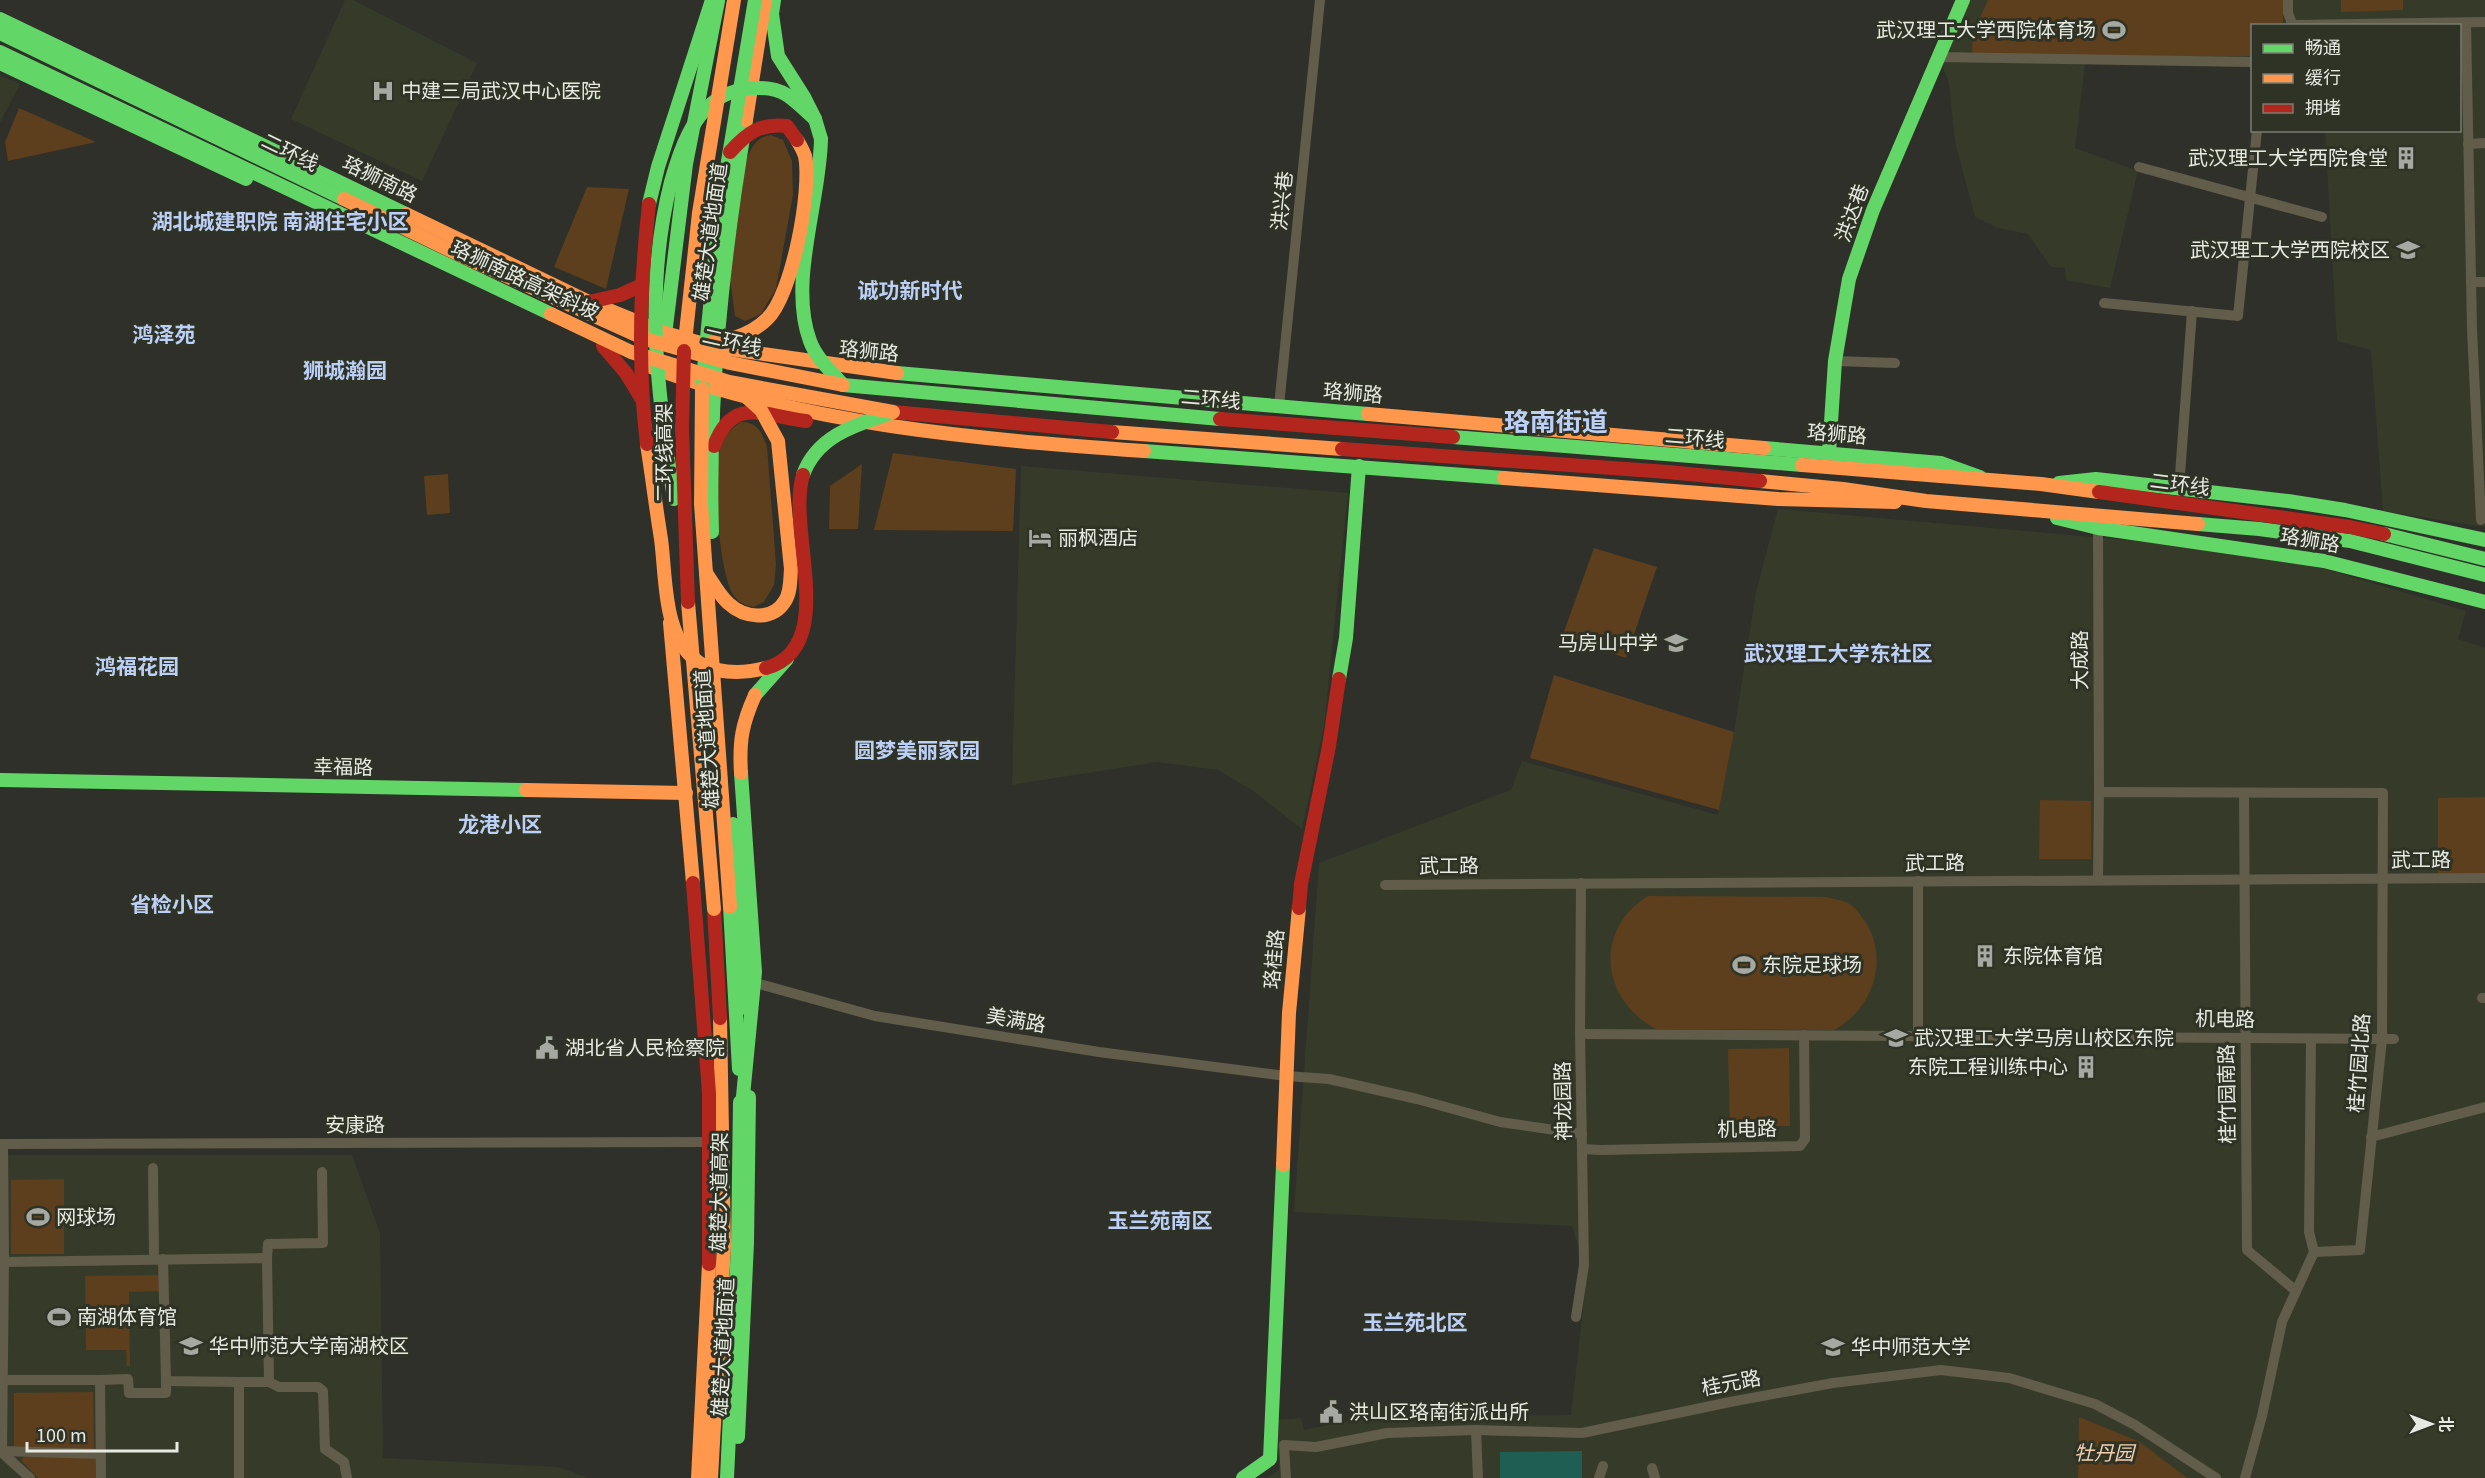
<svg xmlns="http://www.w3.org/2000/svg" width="2485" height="1478" viewBox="0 0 2485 1478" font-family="Georgia,'Noto Sans SC',serif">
<rect width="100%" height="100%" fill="#2e3029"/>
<g fill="#363b29">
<path d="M345,0H353L477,63L422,181L291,119Z"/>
<path d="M1963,0H2485V527L2383,511L2371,350L2337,341L2325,131L2460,130V26H2252V67L2085,63L2075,148L2138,171L2110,288L2066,280L2065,268L2051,267L2028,234L1998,228L1975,217L1955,142L1949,83L1943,68L1941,50Z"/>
<path d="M0,76L20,84L0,123Z"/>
<path d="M1021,466L1348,493L1324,726L1302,829L1252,790L1218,770L1157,762L1012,785Z"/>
<path d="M1778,509L2171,544L2322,568L2466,611L2458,639L2485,648V1478H1266L1279,1470L1277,1420L1301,1418L1304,1430L1374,1416L1571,1415L1588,1266L1584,1265L1572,1226L1294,1212L1319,863L1511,790L1522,761L1718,815L1734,732L1756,592Z"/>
<path d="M0,1155H352L380,1233L383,1458L558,1467L588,1478H0Z"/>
</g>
<g fill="#5d3e1d">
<path d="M1988,0H2283V25L2252,26V56H1976L1972,51L1973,34Z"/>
<path d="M2341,0H2403V10L2341,12Z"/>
<path d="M19,108L96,142L8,161L5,142Z"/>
<path d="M771,135L783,140L792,161L793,195L776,289L761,314L745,321L735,316L730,279L746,160C752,147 756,137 771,135Z"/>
<path d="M587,187L629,189L606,289L554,267Z"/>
<path d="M741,422C758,422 761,432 767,446L776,564L774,585L764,602L753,607C745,605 739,603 734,596C719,576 711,470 721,447C725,436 731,428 741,422Z"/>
<path d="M893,453L1016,469L1013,531L874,530Z"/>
<path d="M862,464L858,529H829L830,486Z"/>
<path d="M448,474L450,513L427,515L424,476Z"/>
<path d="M1594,548L1657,567L1626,658L1562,637Z"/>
<path d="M1554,675L1734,732L1719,810L1530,758Z"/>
<path d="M2485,797V874H2438V798Z"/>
<path d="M2040,800L2091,801V859H2039Z"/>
<path d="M1648,896L1826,897C1833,899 1842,900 1848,903C1857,908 1864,920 1869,928C1888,966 1870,1011 1834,1030L1656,1029C1601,1000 1593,930 1648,896Z"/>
<path d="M1789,1048L1790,1126H1730L1728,1049Z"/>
<path d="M64,1179V1254H11V1180Z"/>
<path d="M159,1275V1291L129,1292L130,1366H127L126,1350H86L85,1276Z"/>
<path d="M93,1392L94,1450L14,1448V1393Z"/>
<path d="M2079,1417L2140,1442L2187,1478H2078Z"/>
<path d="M27,1456L93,1457L96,1459L97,1478H38L22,1461V1458Z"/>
</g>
<path fill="#1f5e52" d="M1582,1451V1478H1500V1452Z"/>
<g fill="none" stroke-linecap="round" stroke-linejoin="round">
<g stroke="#625c4a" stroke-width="10">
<path d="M2288,0V13L2293,26"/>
<path d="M2466,23L2472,329L2481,520"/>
<path d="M2293,25L2485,22"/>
<path d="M1937,57L2252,62"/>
<path d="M2468,144L2485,143"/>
<path d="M2139,167L2322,217"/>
<path d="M2471,282H2485"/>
<path d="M2104,303L2238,316L2257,130"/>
<path d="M1835,361L1895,363"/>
<path d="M1279,406L1320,0"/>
<path d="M2179,488L2192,311"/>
<path d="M2098,528L2099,792"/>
<path d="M2244,793L2247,1250L2296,1291"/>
<path d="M2098,880L2099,792L2383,793L2382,1039L2360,1250L2314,1252L2282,1322L2262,1416L2245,1478"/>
<path d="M1918,881V1036"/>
<path d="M1385,885L2485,878"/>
<path d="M752,982L875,1016L1099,1052L1286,1076L1329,1079L1417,1099L1500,1122L1582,1134"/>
<path d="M2482,998H2485"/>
<path d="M1580,1034L2394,1039"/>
<path d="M2311,1040L2309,1232L2314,1252"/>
<path d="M2371,1137L2485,1107"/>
<path d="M0,1144L710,1142"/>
<path d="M3,1144L4,1262"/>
<path d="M1582,1149L1601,1150L1800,1146L1805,1139L1804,1035"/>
<path d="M153,1168L154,1259"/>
<path d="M267,1258L268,1244L323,1243L322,1172"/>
<path d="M163,1259L166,1381L239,1382"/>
<path d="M1576,1317L1584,1265L1580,1034L1581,883"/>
<path d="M3,1380H100L101,1478"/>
<path d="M100,1380L128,1379L129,1393H166V1381"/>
<path d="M1476,1430L1478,1478"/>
<path d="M1284,1445L1316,1447L1387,1433L1476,1430L1582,1433L1730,1402L1833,1383L1941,1370L2009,1378L2095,1404L2135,1425L2216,1478"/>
<path d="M1284,1445L1286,1478"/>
<path d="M0,1451L30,1478"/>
<path d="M101,1454L2,1451L4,1262L267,1258L269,1382L279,1387H318L323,1391L325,1449L344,1462L347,1478"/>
<path d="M1652,1468L1655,1478"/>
<path d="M239,1478V1382H269"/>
<path d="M1599,1478L1603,1466"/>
</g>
<g stroke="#63d668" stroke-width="14">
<path d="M774,0L772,14L778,56L804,97L815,119L821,139"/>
<path d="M0,19L406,214"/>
<path d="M0,63L246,179"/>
<path d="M649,204L658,167L712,0"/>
<path d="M664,343L686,164L718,1"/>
<path d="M897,373L1368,414"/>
<path d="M843,385L1220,419"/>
<path d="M1453,437L1802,465"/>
<path d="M1764,448L1941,463L1980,477"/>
<path d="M1144,451L1504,478"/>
<path d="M1829,453L1835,361L1849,279L1873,210L1963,0"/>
<path d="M2059,483L2096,479L2288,501L2345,510L2485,540"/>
<path d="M2057,518L2098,528L2324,561L2485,602"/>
<path d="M2198,524L2259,529L2350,541L2485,575"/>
<path d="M712,532C708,393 723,257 746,120"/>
<path d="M2384,534L2485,559"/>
<path d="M1339,679L1346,638L1359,466"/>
<path d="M755,695L787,659"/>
<path d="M0,780L526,790"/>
<path d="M733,824L746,1008"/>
<path d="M730,907L739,1069"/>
<path d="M738,1437L747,1243L749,1097"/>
<path d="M727,1478L738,1245L740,1102"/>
<path d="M1243,1478L1270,1459L1283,1165"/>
</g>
<g stroke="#ff974d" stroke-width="14">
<path d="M746,120L765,0"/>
<path d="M406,214L589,302L665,333L715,347L897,373"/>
<path d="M645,365C805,425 975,439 1144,451"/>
<path d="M1368,414L1764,448"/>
<path d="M1112,432L1342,449"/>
<path d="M1802,465L2041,484L2099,492"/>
<path d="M1504,478L1778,499L1895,502"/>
<path d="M1760,481L1843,489L1926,501L2198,524"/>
<path d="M670,623L693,883"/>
<path d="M526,790L686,793"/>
<path d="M1283,1165L1289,1013L1299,908"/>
<path d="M698,1478L709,1264"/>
<path d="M711,1478L724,1246L720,1018"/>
</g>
<g stroke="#b3261e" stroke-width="14">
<path d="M589,302L620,295L649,282"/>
<path d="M603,346L626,373L643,401"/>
<path d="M893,412L1112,432"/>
<path d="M1220,419L1453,437"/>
<path d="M714,446C733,395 764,416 806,421"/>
<path d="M1342,449L1668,472L1760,481"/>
<path d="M2099,492L2350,527L2384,534"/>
<path d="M693,883L709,1093V1264"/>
<path d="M1299,908L1301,884L1329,746L1339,679"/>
<path d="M714,909L720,1018"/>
</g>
<g stroke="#63d668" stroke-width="14">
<path d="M0,33L344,199"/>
<path d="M0,52L551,314"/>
<path d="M821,139C820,202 788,282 810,341C816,358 831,371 843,385"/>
<path d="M702,389L719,215L755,0"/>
<path d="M803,475C817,436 855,425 891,413"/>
<path d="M674,499C657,393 644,287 671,182C680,150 692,114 721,97C739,87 769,84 787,95C797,102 806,111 815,119"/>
<path d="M741,773L755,972L741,1117"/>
</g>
<g stroke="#ff974d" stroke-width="14">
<path d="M344,199L462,256L645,339L730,363L843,385"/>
<path d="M551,314L631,352L729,382L893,412"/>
<path d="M695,346C721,342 748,338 767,319C792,296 812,190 805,156C803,150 800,145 797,140"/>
<path d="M684,351L699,213L734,0"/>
<path d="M702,389L701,504L730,907"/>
<path d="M647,444C652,476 656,508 661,539C666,576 663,630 692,657C710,675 743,674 766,668"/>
<path d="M706,573C713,583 719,595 728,603C744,618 772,622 785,601C791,592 790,579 791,569L778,441L761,410L733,385"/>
<path d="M688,602L714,909"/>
<path d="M741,773C739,741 742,724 755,695"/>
</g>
<g stroke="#b3261e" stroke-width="14">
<path d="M730,152C747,133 760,123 787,126L797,140"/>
<path d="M684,351L682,428L688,602"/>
<path d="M647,444C637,363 640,285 649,204"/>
<path d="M766,668C840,647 786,530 803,475"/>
</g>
</g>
<defs>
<g id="stadium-bare" transform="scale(1.8)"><path d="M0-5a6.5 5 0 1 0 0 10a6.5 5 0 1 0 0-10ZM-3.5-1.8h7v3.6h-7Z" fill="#a6a9a1" stroke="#2f3326" stroke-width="2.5" paint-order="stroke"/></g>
<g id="hospital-bare" transform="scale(1.8)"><path d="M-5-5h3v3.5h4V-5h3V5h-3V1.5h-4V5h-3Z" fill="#a6a9a1" stroke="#2f3326" stroke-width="2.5" paint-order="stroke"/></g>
<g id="building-bare" transform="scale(1.8)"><path d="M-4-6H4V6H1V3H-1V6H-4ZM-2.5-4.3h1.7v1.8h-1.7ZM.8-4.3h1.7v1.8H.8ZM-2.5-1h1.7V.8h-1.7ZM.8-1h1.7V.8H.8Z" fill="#a6a9a1" stroke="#2f3326" stroke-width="2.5" paint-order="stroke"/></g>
<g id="university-bare" transform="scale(1.8)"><path d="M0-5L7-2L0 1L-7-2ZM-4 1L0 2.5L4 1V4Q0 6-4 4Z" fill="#a6a9a1" stroke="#2f3326" stroke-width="2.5" paint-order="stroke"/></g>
<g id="hotel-bare" transform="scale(1.8)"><path d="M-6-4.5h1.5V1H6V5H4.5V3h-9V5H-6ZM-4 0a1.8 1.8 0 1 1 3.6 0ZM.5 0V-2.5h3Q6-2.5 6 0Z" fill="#a6a9a1" stroke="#2f3326" stroke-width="2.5" paint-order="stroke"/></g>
<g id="school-bare" transform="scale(1.8)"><path d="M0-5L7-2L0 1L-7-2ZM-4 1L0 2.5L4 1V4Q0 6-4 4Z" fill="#a6a9a1" stroke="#2f3326" stroke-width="2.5" paint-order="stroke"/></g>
<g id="civic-bare" transform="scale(1.8)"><path d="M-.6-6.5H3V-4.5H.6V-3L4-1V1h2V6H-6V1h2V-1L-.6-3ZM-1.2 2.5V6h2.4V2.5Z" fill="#a6a9a1" stroke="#2f3326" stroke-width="2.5" paint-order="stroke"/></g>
</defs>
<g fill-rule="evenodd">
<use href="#stadium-bare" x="2114" y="30"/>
<use href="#hospital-bare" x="383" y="91"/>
<use href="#building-bare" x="2406" y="158"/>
<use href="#university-bare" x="2408" y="250"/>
<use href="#hotel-bare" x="1040" y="538"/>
<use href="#school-bare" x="1676" y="643"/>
<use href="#building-bare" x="1985" y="956"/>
<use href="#stadium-bare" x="1744" y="965"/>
<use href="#university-bare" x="1896" y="1038"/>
<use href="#civic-bare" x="547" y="1048"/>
<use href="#building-bare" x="2086" y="1067"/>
<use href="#stadium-bare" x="38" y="1217"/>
<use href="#stadium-bare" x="59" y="1317"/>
<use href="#university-bare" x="191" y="1346"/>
<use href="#university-bare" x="1833" y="1347"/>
<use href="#civic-bare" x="1331" y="1412"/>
</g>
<g text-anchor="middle" stroke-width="6" stroke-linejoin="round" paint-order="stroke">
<g font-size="20" fill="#e7eae1" stroke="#2f3326" text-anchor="start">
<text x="2096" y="37" text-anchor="end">武汉理工大学西院体育场</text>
<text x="401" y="98">中建三局武汉中心医院</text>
<text x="2388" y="165" text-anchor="end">武汉理工大学西院食堂</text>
<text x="2390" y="257" text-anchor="end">武汉理工大学西院校区</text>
<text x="1058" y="545">丽枫酒店</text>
<text x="1658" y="650" text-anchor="end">马房山中学</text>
<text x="2003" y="963">东院体育馆</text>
<text x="1762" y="972">东院足球场</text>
<text x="1914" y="1045">武汉理工大学马房山校区东院</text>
<text x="565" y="1055">湖北省人民检察院</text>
<text x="2068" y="1074" text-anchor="end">东院工程训练中心</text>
<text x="56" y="1224">网球场</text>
<text x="77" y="1324">南湖体育馆</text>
<text x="209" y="1353">华中师范大学南湖校区</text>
<text x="1851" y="1354">华中师范大学</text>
<text x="1349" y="1419">洪山区珞南街派出所</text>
</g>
<g font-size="20" fill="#e7eae1" stroke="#2f3326">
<text transform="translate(290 152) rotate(26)" y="7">二环线</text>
<text transform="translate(380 179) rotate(26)" y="7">珞狮南路</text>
<text transform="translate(1282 201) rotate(-84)" y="7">洪兴巷</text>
<text transform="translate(1852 213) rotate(-70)" y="7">洪达巷</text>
<text transform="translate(710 232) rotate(-82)" y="7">雄楚大道地面道</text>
<text transform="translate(525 280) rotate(25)" y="7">珞狮南路高架斜坡</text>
<text transform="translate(732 342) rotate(13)" y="7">二环线</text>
<text transform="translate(869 351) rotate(6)" y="7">珞狮路</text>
<text transform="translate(1353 393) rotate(5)" y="7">珞狮路</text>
<text transform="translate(1211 399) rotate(5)" y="7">二环线</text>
<text transform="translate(1837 434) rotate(5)" y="7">珞狮路</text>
<text transform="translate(1695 438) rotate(5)" y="7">二环线</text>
<text transform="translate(664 453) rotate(-90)" y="7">二环线高架</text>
<text transform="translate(2180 484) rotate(7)" y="7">二环线</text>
<text transform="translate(2310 540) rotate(10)" y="7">珞狮路</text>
<text transform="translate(2080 660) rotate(-90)" y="7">大成路</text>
<text transform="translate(707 739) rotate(-94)" y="7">雄楚大道地面道</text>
<text transform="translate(343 767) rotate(1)" y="7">幸福路</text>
<text x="2421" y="867">武工路</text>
<text x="1935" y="870">武工路</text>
<text x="1449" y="873">武工路</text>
<text transform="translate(1274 959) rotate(-85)" y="7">珞桂路</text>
<text transform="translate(2225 1019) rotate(1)" y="7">机电路</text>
<text transform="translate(1016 1020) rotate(10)" y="7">美满路</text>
<text transform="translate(2359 1063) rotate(-86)" y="7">桂竹园北路</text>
<text transform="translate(2227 1094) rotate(-91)" y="7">桂竹园南路</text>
<text transform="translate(1563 1101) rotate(-91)" y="7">神龙园路</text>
<text x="355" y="1132">安康路</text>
<text transform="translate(1747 1129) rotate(-1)" y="7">机电路</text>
<text transform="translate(719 1192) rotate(-89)" y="7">雄楚大道高架</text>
<text transform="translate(723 1347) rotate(-87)" y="7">雄楚大道地面道</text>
<text transform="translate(1731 1383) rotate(-11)" y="7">桂元路</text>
</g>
<g font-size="20" font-style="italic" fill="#f4d0b0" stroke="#2f3326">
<text x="2104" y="1460">牡丹园</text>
</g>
<g font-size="21" font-weight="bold" fill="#bccff7" stroke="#2f3326">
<text x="280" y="229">湖北城建职院 南湖住宅小区</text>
<text x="910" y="298">诚功新时代</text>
<text x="164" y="342">鸿泽苑</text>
<text x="345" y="378">狮城瀚园</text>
<text x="1838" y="661">武汉理工大学东社区</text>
<text x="137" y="674">鸿福花园</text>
<text x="917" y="758">圆梦美丽家园</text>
<text x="500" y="832">龙港小区</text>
<text x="172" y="912">省检小区</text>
<text x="1160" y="1228">玉兰苑南区</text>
<text x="1415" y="1330">玉兰苑北区</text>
</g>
<g font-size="26" font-weight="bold" fill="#bccff7" stroke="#2f3326">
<text x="1556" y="431">珞南街道</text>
</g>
</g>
<rect x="2251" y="24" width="210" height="108" fill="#2f3326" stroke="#797c71" stroke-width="1.5"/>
<rect x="2263" y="44" width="30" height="9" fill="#63d668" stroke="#797c71" stroke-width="1.5"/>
<text x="2305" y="54" font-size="18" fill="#e7eae1">畅通</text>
<rect x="2263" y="74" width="30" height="9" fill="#ff974d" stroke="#797c71" stroke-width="1.5"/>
<text x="2305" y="84" font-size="18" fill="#e7eae1">缓行</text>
<rect x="2263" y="104" width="30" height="9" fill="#b3261e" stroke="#797c71" stroke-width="1.5"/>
<text x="2305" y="114" font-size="18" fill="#e7eae1">拥堵</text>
<g transform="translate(2431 1424) rotate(90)" stroke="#2f3326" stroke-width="4.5" paint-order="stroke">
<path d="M0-4.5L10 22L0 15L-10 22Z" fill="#e7eae1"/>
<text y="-9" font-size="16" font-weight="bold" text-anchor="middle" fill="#e7eae1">北</text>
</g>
<path d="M27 1442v9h150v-9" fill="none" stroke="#e7eae1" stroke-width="3"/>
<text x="36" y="1442" font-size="18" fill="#e7eae1" stroke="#2f3326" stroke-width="4.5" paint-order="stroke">100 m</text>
</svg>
